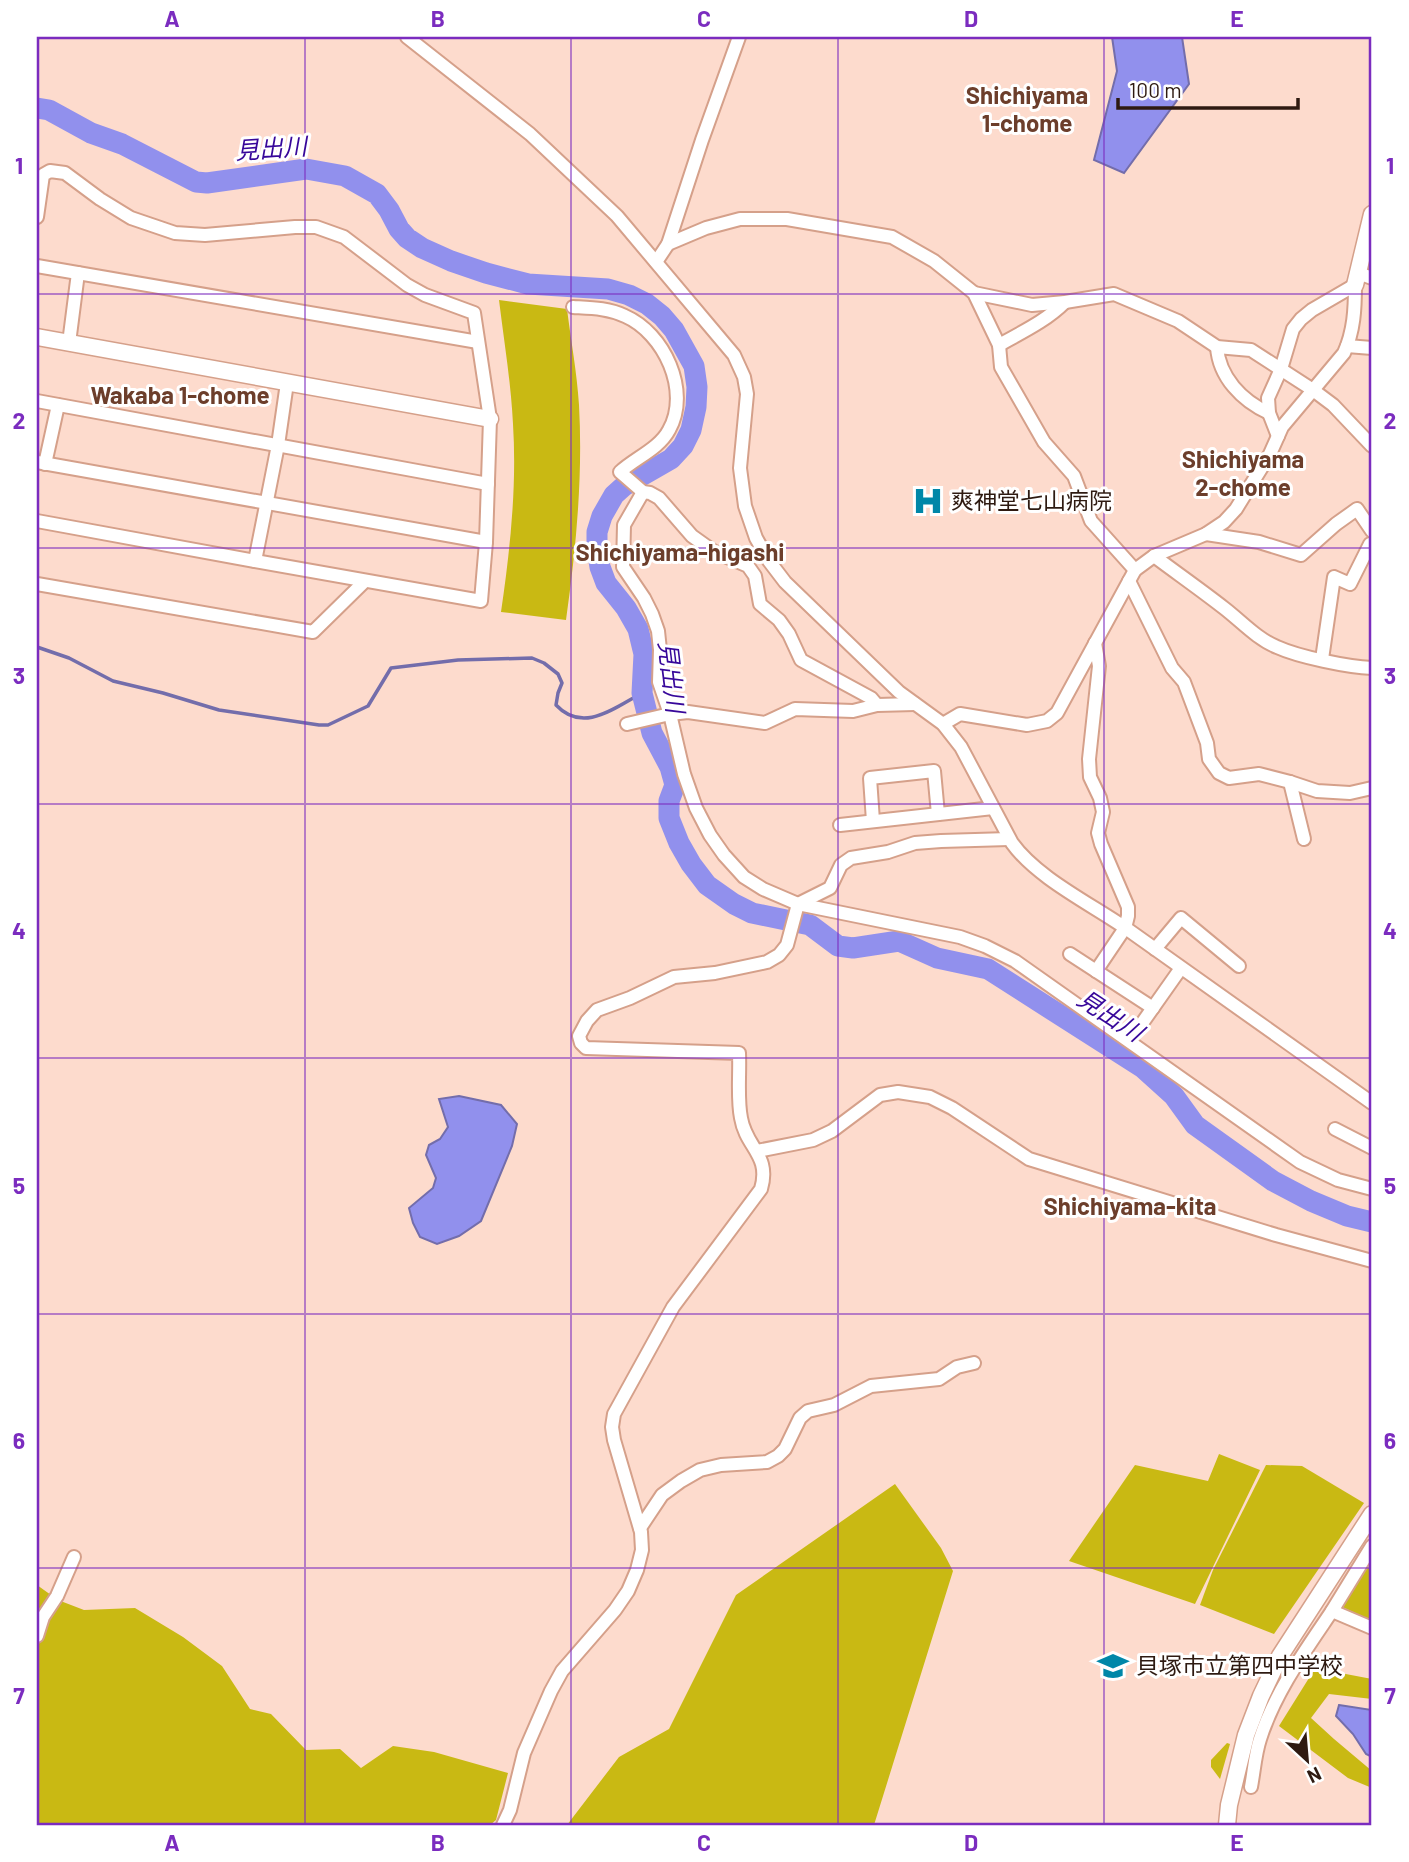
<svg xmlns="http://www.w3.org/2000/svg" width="1409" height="1862" viewBox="0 0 1409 1862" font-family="Barlow,'Noto Sans JP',sans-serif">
<rect width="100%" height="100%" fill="#fddbcd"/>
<g fill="#c9b913">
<path d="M499,300L567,309C571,341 577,373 579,405C583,477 576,549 566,620L501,612C510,550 517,487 513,424C511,383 504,341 499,300Z"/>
<path d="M1219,1454L1260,1470L1195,1604L1069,1561L1135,1465L1208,1481Z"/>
<path d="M1266,1465L1302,1466L1364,1503L1274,1634L1200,1605L1213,1570Z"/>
<path d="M895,1484L941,1548L953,1571L874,1825H567L619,1757L669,1729L736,1595Z"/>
<path d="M1366,1566L1372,1570V1617L1370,1620L1340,1606Z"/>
<path d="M37,1585L58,1600L84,1610L135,1608L183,1637L222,1666L250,1709L271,1714L306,1750L340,1749L361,1768L393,1746L434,1752L508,1773L496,1820L490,1825H37Z"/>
<path d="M1314,1670L1330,1671L1372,1679V1699L1329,1694L1311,1718L1334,1739L1372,1771V1788L1348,1778L1279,1726Z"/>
<path d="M1227,1743L1230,1744L1220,1779L1211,1767V1760Z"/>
</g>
<g fill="#9190ed" stroke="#736dab" stroke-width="2">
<path d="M1112,37H1182L1189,84L1124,173L1094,160L1117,71Z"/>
<path d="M459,1096L501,1105L517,1124L512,1146L481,1221L459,1236L437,1244L420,1237L413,1223L409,1208L433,1188L436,1178L426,1155L429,1145L440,1139L448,1127L439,1099Z"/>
<path d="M1339,1705L1372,1710V1757L1366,1754L1353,1734L1336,1716Z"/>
</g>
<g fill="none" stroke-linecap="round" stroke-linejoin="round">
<path stroke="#736dab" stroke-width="3.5" d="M37,647L69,658L113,681L163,693L219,710L319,725H328L368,706L391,668L458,660L532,658L544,663L558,674L562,683L558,693L556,705C583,734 614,708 642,693"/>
<path stroke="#9190ed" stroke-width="21" d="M37,108L49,110L91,133L122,144L196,182L207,183L306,169L345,176L377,194L389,210L399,229L407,238L422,248L451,261L486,273L528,284L608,289L629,295L647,304L662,316L674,330L694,366L697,387L696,407L691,430L683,446L671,459L624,486L614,495L602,516L597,532V548L600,567L606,583L626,608L638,629L644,654L642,693L652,733L670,767L675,785L669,801V818L679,843L691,864L707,885L734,904L752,913L810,925L838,946L853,948L899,941L937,958L988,969L1143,1068L1174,1096L1195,1125L1273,1181L1311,1201L1347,1216L1372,1222"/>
<g stroke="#d5a08a" stroke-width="16">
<g id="minor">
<path d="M407,37L530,134L617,216L734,355L744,377L747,394L740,468L745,506L756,538L769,561L785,582L899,692L943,724L961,747L1012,843C1037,878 1091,904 1127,929C1209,987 1291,1045 1372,1103"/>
<path d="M37,217L43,175L50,171L65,173L100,199L131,218L175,233L205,235L295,227H316L344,237L407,285L425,295L474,313L490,419L486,542L481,601L255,561L37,521"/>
<path d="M668,244L706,228L740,219H787L892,237L934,261L974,293L999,345L1001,367L1044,442L1074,476L1091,521L1135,570"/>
<path d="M656,262L668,244L702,140L739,37"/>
<path d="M37,266L478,342"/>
<path d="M1358,273L1372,278"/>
<path d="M974,293L1032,305L1065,302L1114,294L1178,321L1217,347L1251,350L1313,390L1333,405L1372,446"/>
<path d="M573,307C591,308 608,308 625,316C664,333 691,391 669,430C659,449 635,458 620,472L643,492L650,493L659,498L692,536L713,551L748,566L755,576L760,604L779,620L789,634L801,660L871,698L877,705"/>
<path d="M69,343L78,273"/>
<path d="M999,345C1022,332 1046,321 1065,302"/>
<path d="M1347,346L1372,348"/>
<path d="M1217,347C1219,377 1242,401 1269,413"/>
<path d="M37,401L488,484"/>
<path d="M1278,436L1269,413L1268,398L1281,369L1293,329L1301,319L1312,310L1355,285"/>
<path d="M37,462L486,542"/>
<path d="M45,464L58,405"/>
<path d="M643,492L624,525L623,567L644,598L652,614L658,631L660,650L659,682L670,714L684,774L696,808L710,835L724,855L744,877L763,889L798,904L960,937L985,946L1015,961L1300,1162L1338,1180L1372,1189"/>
<path d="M1206,534L1259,542L1301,555L1336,524L1357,509L1372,531"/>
<path d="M1154,556C1178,574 1201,590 1224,608C1241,621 1257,639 1277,647C1299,657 1348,667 1372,668"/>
<path d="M255,561L278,445L287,383"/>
<path d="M1129,581L1172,668L1184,682L1207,743L1209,759L1219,773L1229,778L1259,774L1290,782L1317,791L1350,793L1372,788"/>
<path d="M37,584L313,632L365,581"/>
<path d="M1095,643L1099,666L1089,759L1090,777L1100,798L1103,812L1098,833L1101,844L1128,907V916L1125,928L1096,971"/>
<path d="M1322,659L1334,577L1350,584L1370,544L1372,546"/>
<path d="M627,724L670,714L688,712L765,723L795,709L853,711L877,705L915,704"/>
<path d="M943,724L960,714L1027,725L1047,721L1057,713L1135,570L1154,556L1206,534L1224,522L1236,509L1270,454L1282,427L1344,353C1354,331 1355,309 1355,285"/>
<path d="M1290,782L1304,839"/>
<path d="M873,821L870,778L934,771L938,814"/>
<path d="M840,825L993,808"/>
<path d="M1155,949L1181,918L1239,966"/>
<path d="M1070,954L1153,1008"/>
<path d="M1138,1029L1181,968"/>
<path d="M1335,1129L1372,1148"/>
<path d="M757,1151L813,1140L832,1131L880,1095L898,1092L930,1097L952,1108L1029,1159L1276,1235L1372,1261"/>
<path d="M640,1528L662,1495L681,1481L700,1470L721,1465L767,1462L778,1456L785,1449L800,1418L808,1411L834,1405L871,1386L939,1379L957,1367L974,1363"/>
<path d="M1332,1611L1372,1546"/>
<path d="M37,1636L43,1617L57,1596L74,1557"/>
<path d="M1251,1787C1254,1771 1255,1754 1260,1739C1275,1692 1305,1651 1332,1611L1372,1628"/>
<path d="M503,1825L510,1810L524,1753L551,1691L562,1671L615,1610L628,1591L637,1570L642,1550L641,1532L614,1440L612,1427L614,1414L673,1307L761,1189C771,1155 746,1148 741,1118C737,1098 740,1074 739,1053L586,1048L581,1043L579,1036L587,1021L597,1010L630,998L674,977L715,973L767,962L779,955L787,945L798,904L830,888L841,865L851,858L888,852L915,843L941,841L1009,839"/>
</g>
</g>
<g stroke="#d5a08a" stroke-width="19">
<g id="tertiary">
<path d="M1355,285L1372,214"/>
<path d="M37,337L490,419"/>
<path d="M1227,1825L1229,1805L1246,1735L1261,1696L1280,1656L1372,1514"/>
</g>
</g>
<use href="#minor" stroke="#fff" stroke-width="12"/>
<use href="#tertiary" stroke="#fff" stroke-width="16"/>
</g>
<path fill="none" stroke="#7b2cbf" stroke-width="2" stroke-opacity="0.55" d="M305,37V1825M571,37V1825M838,37V1825M1104,37V1825M37,294H1372M37,548H1372M37,804H1372M37,1058H1372M37,1314H1372M37,1568H1372"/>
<defs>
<g id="hospital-bare" transform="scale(2.415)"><path d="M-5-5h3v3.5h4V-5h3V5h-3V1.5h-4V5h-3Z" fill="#0087a8" stroke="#fff" stroke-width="2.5" paint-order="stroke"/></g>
<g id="university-bare" transform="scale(2.415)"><path d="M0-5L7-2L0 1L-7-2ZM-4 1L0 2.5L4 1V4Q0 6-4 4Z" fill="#0087a8" stroke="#fff" stroke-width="2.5" paint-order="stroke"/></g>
</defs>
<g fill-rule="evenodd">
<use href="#hospital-bare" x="928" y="501"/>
<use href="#university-bare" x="1113" y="1666"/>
</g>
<g text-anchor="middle" stroke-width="6" stroke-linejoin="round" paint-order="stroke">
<g font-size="23" fill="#2e1a11" stroke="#fff" text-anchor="start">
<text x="951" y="509">爽神堂七山病院</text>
<text x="1136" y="1674">貝塚市立第四中学校</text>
</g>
<g font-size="24" font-weight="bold" fill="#6c3e2b" stroke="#fff">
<text x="1027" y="104">Shichiyama<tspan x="1027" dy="28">1-chome</tspan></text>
<text x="180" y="404">Wakaba 1-chome</text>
<text x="1243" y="468">Shichiyama<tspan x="1243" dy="28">2-chome</tspan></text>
<text x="680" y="561">Shichiyama-higashi</text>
<text x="1130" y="1215">Shichiyama-kita</text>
</g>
<g font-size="24" font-style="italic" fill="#37079a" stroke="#fff">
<text transform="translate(271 149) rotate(-4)" y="8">見出川</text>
<text transform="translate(671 677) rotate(83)" y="8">見出川</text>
<text transform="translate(1110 1016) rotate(33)" y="8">見出川</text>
</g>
</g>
<rect width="1409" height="1862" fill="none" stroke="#ffffff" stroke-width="77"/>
<g transform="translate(1307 1760) rotate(154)" stroke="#ffffff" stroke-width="5" paint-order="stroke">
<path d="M0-5L12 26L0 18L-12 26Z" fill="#2e1a11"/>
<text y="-10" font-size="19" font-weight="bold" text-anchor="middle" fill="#2e1a11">N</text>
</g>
<path d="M1118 98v10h180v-10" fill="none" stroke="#2e1a11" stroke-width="3.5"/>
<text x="1129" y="98" font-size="21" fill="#2e1a11" stroke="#ffffff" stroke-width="5" paint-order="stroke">100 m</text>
<rect x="38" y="38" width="1332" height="1786" fill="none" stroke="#7b2cbf" stroke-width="2.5"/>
<g font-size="23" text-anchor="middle" font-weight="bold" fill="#7b2cbf">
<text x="172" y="27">A</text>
<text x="438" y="27">B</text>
<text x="704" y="27">C</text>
<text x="971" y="27">D</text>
<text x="1237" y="27">E</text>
<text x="19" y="174">1</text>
<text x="1390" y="174">1</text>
<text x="19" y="429">2</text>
<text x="1390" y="429">2</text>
<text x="19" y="684">3</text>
<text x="1390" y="684">3</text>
<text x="19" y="939">4</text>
<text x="1390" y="939">4</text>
<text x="19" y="1194">5</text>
<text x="1390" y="1194">5</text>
<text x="19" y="1449">6</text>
<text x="1390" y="1449">6</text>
<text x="19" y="1704">7</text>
<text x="1390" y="1704">7</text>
<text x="172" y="1851">A</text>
<text x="438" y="1851">B</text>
<text x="704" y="1851">C</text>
<text x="971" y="1851">D</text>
<text x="1237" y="1851">E</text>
</g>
</svg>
